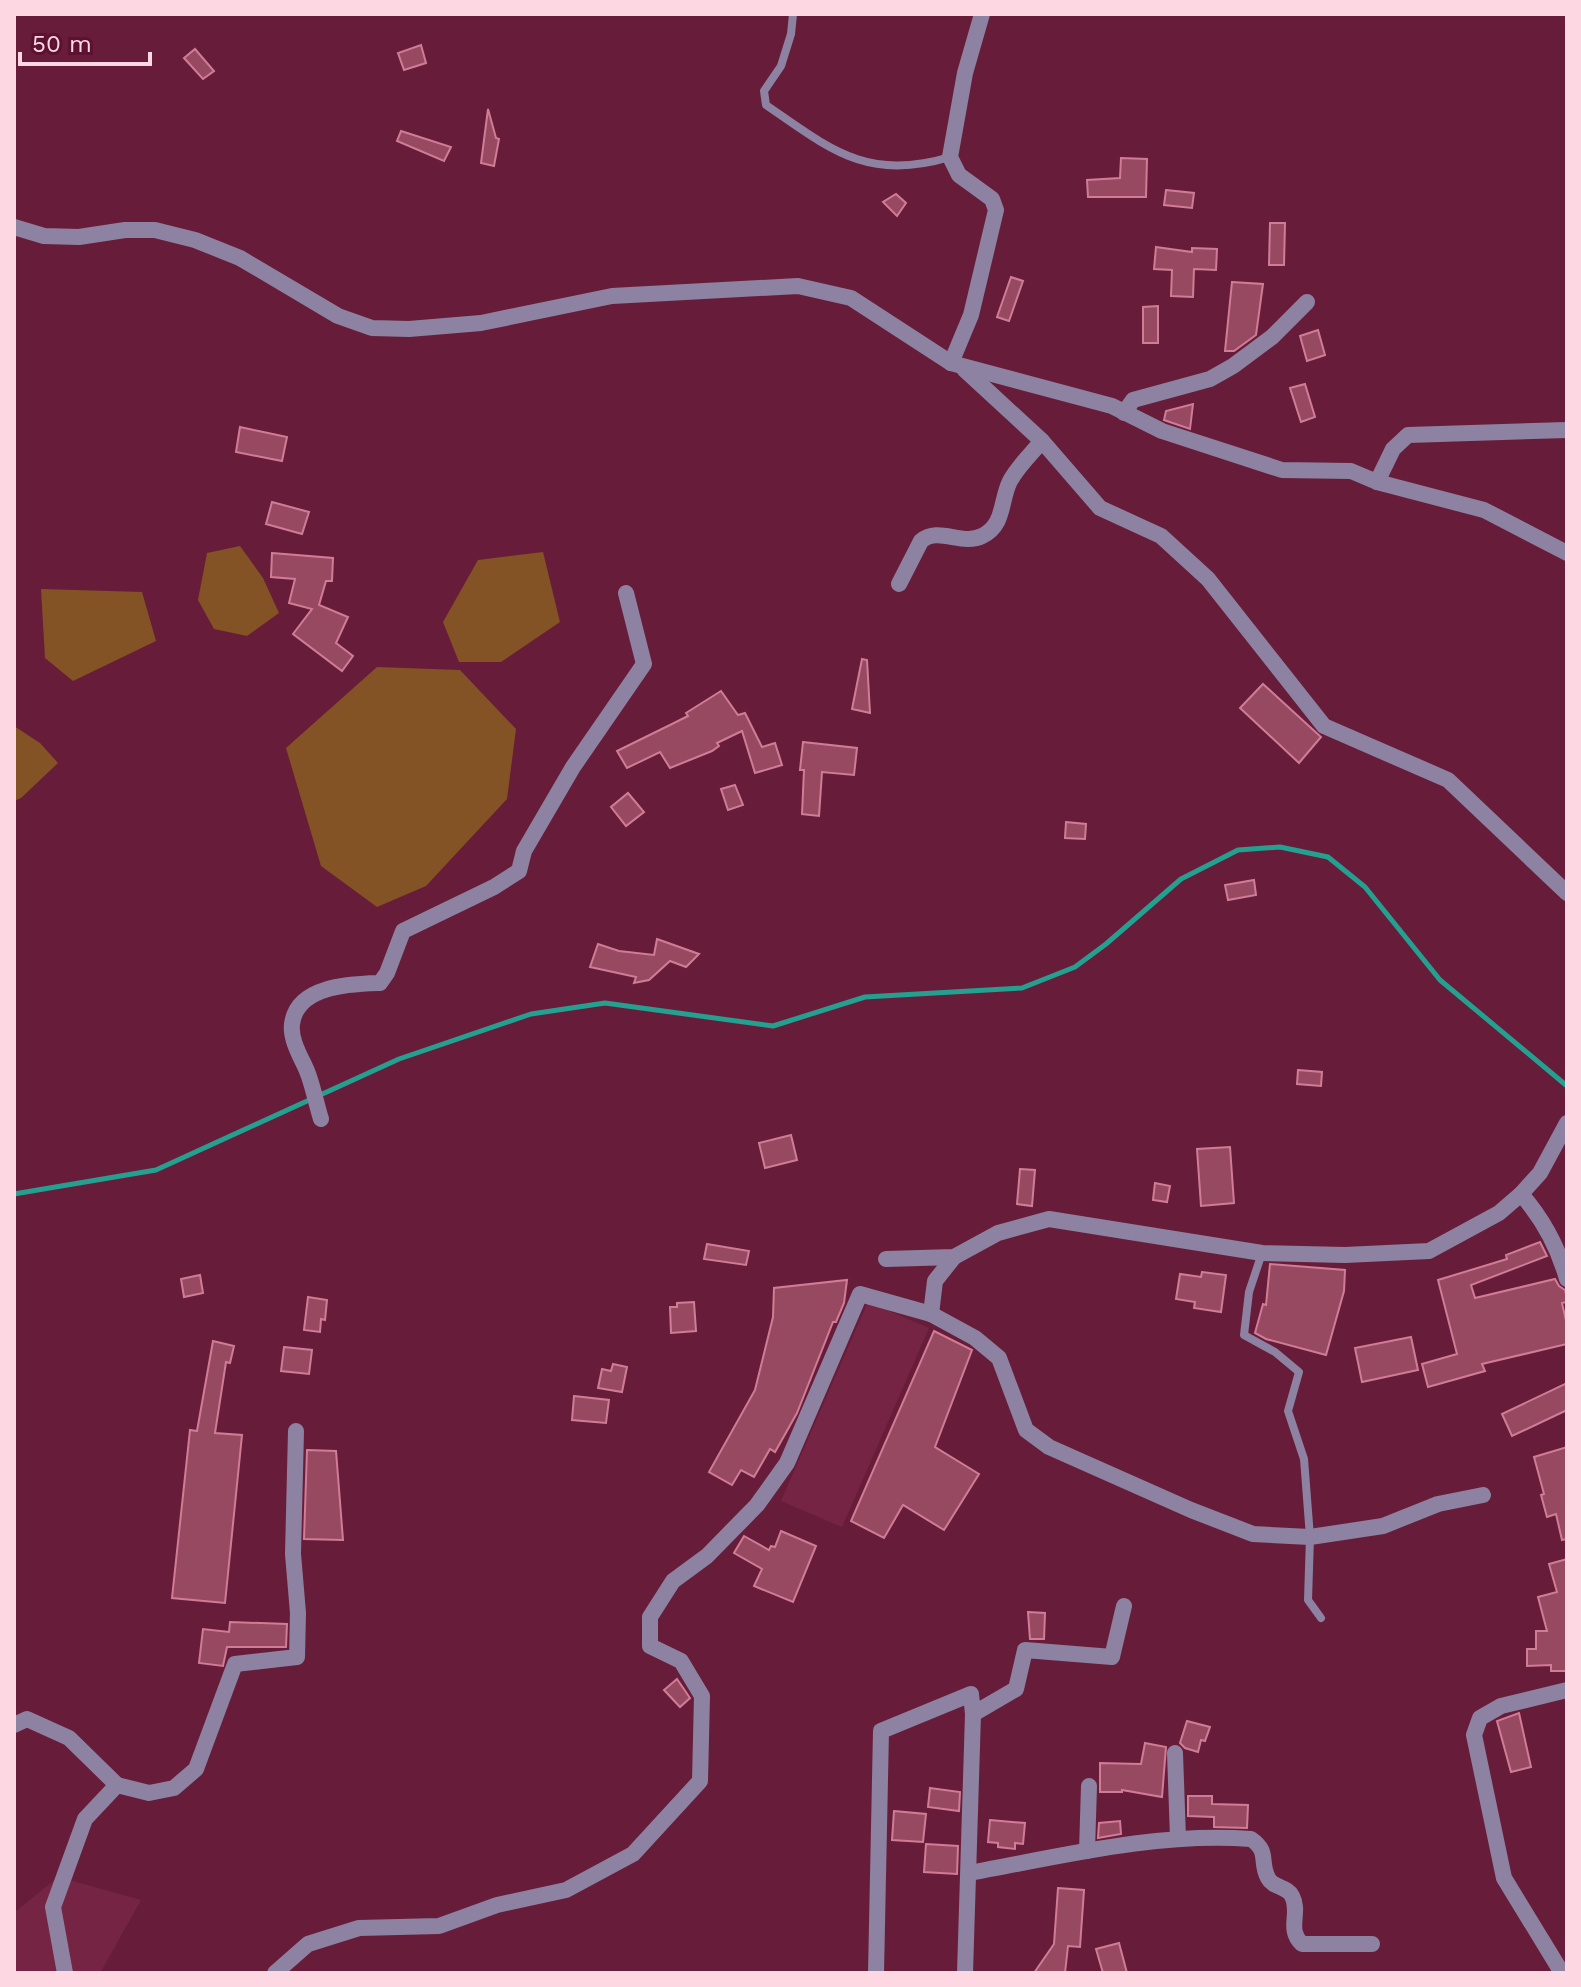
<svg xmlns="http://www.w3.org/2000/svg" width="1581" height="1987" viewBox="0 0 1581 1987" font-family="'Work Sans',sans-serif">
<rect width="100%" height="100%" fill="#671d39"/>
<g fill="#762443">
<path d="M868,1302L929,1328L842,1527L781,1501Z"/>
<path d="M58,1877L141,1900L100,1973H14V1913Z"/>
</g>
<g fill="#835225">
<path d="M240,546L263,578L279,613L247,636L214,629L198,600L207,553Z"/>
<path d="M543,552L560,622L501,662H459L443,622L478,560Z"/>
<path d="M41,589L142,592L156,641L73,681L45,658Z"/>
<path d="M377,667L460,670L516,729L507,799L426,886L377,907L321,866L286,748Z"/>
<path d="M14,726L40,743L58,763L21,798L14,801Z"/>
</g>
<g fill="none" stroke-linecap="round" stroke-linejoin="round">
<path stroke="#23a08f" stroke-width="5" d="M14,1194L156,1170L399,1059L531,1014L605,1003L773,1026L865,997L1022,988L1075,967L1106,944L1181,879L1238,850L1280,847L1328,857L1365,887L1440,980L1567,1086"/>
</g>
<g fill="#974962" stroke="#d17c96" stroke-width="2">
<path d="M421,45L426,63L404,70L398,53Z"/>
<path d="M195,49L214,71L203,79L184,58Z"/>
<path d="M488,109L496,138L499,139L494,166L481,163Z"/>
<path d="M401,131L451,147L444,161L397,141Z"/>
<path d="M1121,158L1147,159L1146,197H1088L1087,180L1120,178Z"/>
<path d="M1166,190L1194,193L1192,208L1164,205Z"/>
<path d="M896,194L906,203L897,216L883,202Z"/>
<path d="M1270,223H1285L1284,265H1269Z"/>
<path d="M1156,247L1192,252V248L1217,249L1216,270L1194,269L1193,297L1171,296L1172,270L1154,269Z"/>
<path d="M1011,277L1023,281L1009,321L997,317Z"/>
<path d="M1232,282L1263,284L1256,335L1234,351H1225Z"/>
<path d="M1158,306V343H1143V307Z"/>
<path d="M1318,330L1325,355L1307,361L1300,336Z"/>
<path d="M1305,384L1315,417L1301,422L1290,388Z"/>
<path d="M1193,404L1190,429L1164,420L1166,411Z"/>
<path d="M240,427L287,437L282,461L236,452Z"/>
<path d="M272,502L309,512L302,534L266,524Z"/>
<path d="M272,553L333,558L332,581H326L319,605L348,617L336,643L353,656L342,671L293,634L312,609L289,603L295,579L271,577Z"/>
<path d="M862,659L867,660L870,713L852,709Z"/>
<path d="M1263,684L1321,737L1299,763L1240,708Z"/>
<path d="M721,691L738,715L745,713L762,747L775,743L782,765L755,773L742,731L717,743L719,746L712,751L670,768L660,752L627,768L617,751L674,723L688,716L686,713Z"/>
<path d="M803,742L857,748L854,775L822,772L819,816L802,814L804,770H800Z"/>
<path d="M735,785L743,805L728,810L721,789Z"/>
<path d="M628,793L644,812L626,826L611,807Z"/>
<path d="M1066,822L1086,824L1085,839L1065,838Z"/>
<path d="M1254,880L1256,895L1228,900L1225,885Z"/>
<path d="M657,939L699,954L686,967L670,961L649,980L634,983L636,977L590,967L598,944L619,951L654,955Z"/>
<path d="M1298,1070L1322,1072L1321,1086L1297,1084Z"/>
<path d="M791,1135L797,1160L765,1168L759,1143Z"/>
<path d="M1230,1147L1234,1203L1201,1206L1197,1149Z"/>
<path d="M1020,1169L1035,1170L1032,1206L1017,1204Z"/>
<path d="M1155,1183L1170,1186L1167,1202L1153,1200Z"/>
<path d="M1540,1242L1547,1256L1471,1285L1475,1298L1555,1279L1559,1286L1565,1290L1567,1298V1302L1562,1303L1567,1325V1344L1482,1364L1485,1371L1428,1387L1422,1364L1457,1354L1438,1280L1507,1259L1506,1255Z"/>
<path d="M707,1244L749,1251L746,1265L704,1259Z"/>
<path d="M1270,1264L1345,1270L1344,1291L1326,1355L1266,1339L1255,1333L1263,1304L1266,1305Z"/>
<path d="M1202,1272L1226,1275L1221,1312L1194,1308L1195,1302L1176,1299L1180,1274L1201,1277Z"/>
<path d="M200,1275L203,1293L184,1297L181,1279Z"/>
<path d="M847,1280L844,1303L836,1322H833L797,1413L775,1452L770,1449L754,1477L741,1470L732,1485L709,1472L755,1390L773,1317L774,1288Z"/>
<path d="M308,1297L327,1300L325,1320L321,1319L320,1332L304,1330Z"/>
<path d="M694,1302L696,1331L671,1333L670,1307H677V1303Z"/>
<path d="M934,1331L972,1350L935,1447L979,1474L944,1530L903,1505L884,1538L851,1521Z"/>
<path d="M1411,1337L1418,1370L1362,1382L1355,1348Z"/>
<path d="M213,1341L234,1346L230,1363L226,1362L215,1433L242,1435L225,1603L172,1598L190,1430L197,1431Z"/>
<path d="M284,1347L312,1350L309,1374L281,1371Z"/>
<path d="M613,1364L627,1367L622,1392L598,1388L602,1369L611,1371Z"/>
<path d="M1567,1383V1410L1512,1436L1502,1414Z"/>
<path d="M574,1396L609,1400L606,1423L572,1420Z"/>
<path d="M1567,1447V1539L1562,1540L1556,1514L1547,1517L1541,1495L1544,1494L1534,1457Z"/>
<path d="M307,1450L336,1451L343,1540L304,1539Z"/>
<path d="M781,1531L816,1546L793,1602L754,1586L762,1569L734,1553L744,1536L769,1550L771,1546L775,1547Z"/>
<path d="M1567,1559V1671H1551V1665L1527,1666V1649H1536V1631H1547L1538,1597L1557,1592L1549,1564Z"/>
<path d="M1028,1612L1045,1613L1044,1639H1030Z"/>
<path d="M230,1622L287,1624L286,1647H227L223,1666L199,1663L203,1629L229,1632Z"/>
<path d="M677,1679L690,1698L680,1707L664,1690Z"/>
<path d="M1519,1713L1531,1767L1511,1772L1497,1721Z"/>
<path d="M1187,1721L1210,1727L1205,1741L1201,1740L1198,1752L1185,1748L1180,1743Z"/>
<path d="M1145,1743L1166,1747L1162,1797L1122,1790V1792H1100V1763L1141,1764Z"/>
<path d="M930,1788L960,1792L959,1811L928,1807Z"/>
<path d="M1188,1796H1212V1804L1248,1805L1247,1828L1214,1827V1817L1188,1816Z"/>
<path d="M894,1811L926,1814L923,1842L892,1840Z"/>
<path d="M990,1820L1025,1823L1023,1844L1015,1843V1849L998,1847V1843L988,1842Z"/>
<path d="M1120,1821L1121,1834L1098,1838L1099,1823Z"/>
<path d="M926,1844L958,1846L957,1874L924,1872Z"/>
<path d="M1058,1888L1084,1890L1080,1947L1068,1946L1065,1973H1034L1054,1944Z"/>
<path d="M1119,1943L1127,1973H1103L1096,1949Z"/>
</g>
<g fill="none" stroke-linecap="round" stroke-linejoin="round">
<g stroke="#8d82a2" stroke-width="8">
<path d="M793,14L791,34L781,66L764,91L766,105C830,149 867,182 950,157"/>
<path d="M1262,1253L1249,1292L1244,1335L1275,1352L1299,1372L1288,1411L1304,1459L1310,1537L1308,1600L1321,1618"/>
</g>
<g stroke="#8d82a2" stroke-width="16">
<path d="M14,227L44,236L79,237L125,230H155L195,240L240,258L338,316L372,328L409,329L481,323L612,296L798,286L851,298L951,363L1112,406L1162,431L1282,470L1351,471L1377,482L1484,510L1567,553"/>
<path d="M951,363L971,315L996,210L992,199L959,175L950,157L965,73L982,14"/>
<path d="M964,369L1042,441L1100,508L1161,536L1208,579L1324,726L1448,780L1567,893"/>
<path d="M1124,413L1133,400L1210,379L1233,366L1272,337L1307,302"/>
<path d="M1377,482L1393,449L1408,435L1567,430"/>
<path d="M899,584L921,541C938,526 962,546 982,536C1005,525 1000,501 1010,481C1018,466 1031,454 1042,441"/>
<path d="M321,1119C316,1103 313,1086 307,1071C301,1057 290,1040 292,1024C297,985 351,984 380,983L387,973L403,931L494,887L519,871L524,851L573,767L644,664L626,593"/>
<path d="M1567,1123L1540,1173L1521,1194C1543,1219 1558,1247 1567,1279"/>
<path d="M886,1259L954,1257L998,1233L1049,1219L1262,1253L1345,1255L1429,1251L1499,1213L1521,1194"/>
<path d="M931,1314L975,1338L999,1358L1026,1430L1049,1447L1191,1510L1253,1534L1310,1537L1383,1526L1438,1504L1483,1495"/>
<path d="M14,1725L27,1719L69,1738L117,1785"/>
<path d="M1175,1753L1178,1838"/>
<path d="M1087,1851L1089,1786"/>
<path d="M969,1873C1062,1856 1157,1832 1251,1839C1270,1852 1259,1861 1268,1878C1273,1888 1287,1886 1292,1896C1301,1913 1286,1929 1302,1944H1372"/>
<path d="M65,1973L53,1907L85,1819L117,1785L149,1793L174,1788L196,1769L235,1664L297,1657L298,1613L293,1554L296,1431"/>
<path d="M275,1973L308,1944L359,1928L439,1926L497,1905L566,1890L633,1854L700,1781L702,1696L681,1661L650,1646V1617L673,1581L707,1556L757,1505L787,1463L860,1294L931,1314L935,1281L954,1257"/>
<path d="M876,1973L881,1731L971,1694L973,1714L1016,1689L1025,1650L1112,1657L1124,1606"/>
<path d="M965,1973L973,1714"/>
<path d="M1562,1973L1504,1878L1474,1735L1480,1718L1501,1706L1567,1690"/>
</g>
</g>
<rect width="1581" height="1987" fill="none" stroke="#fdd7e1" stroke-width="32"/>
<path d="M20 52v12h130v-12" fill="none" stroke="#fdd7e1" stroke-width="4"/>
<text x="32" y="52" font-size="24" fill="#fdd7e1" stroke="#5b112f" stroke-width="6" paint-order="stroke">50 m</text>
</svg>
